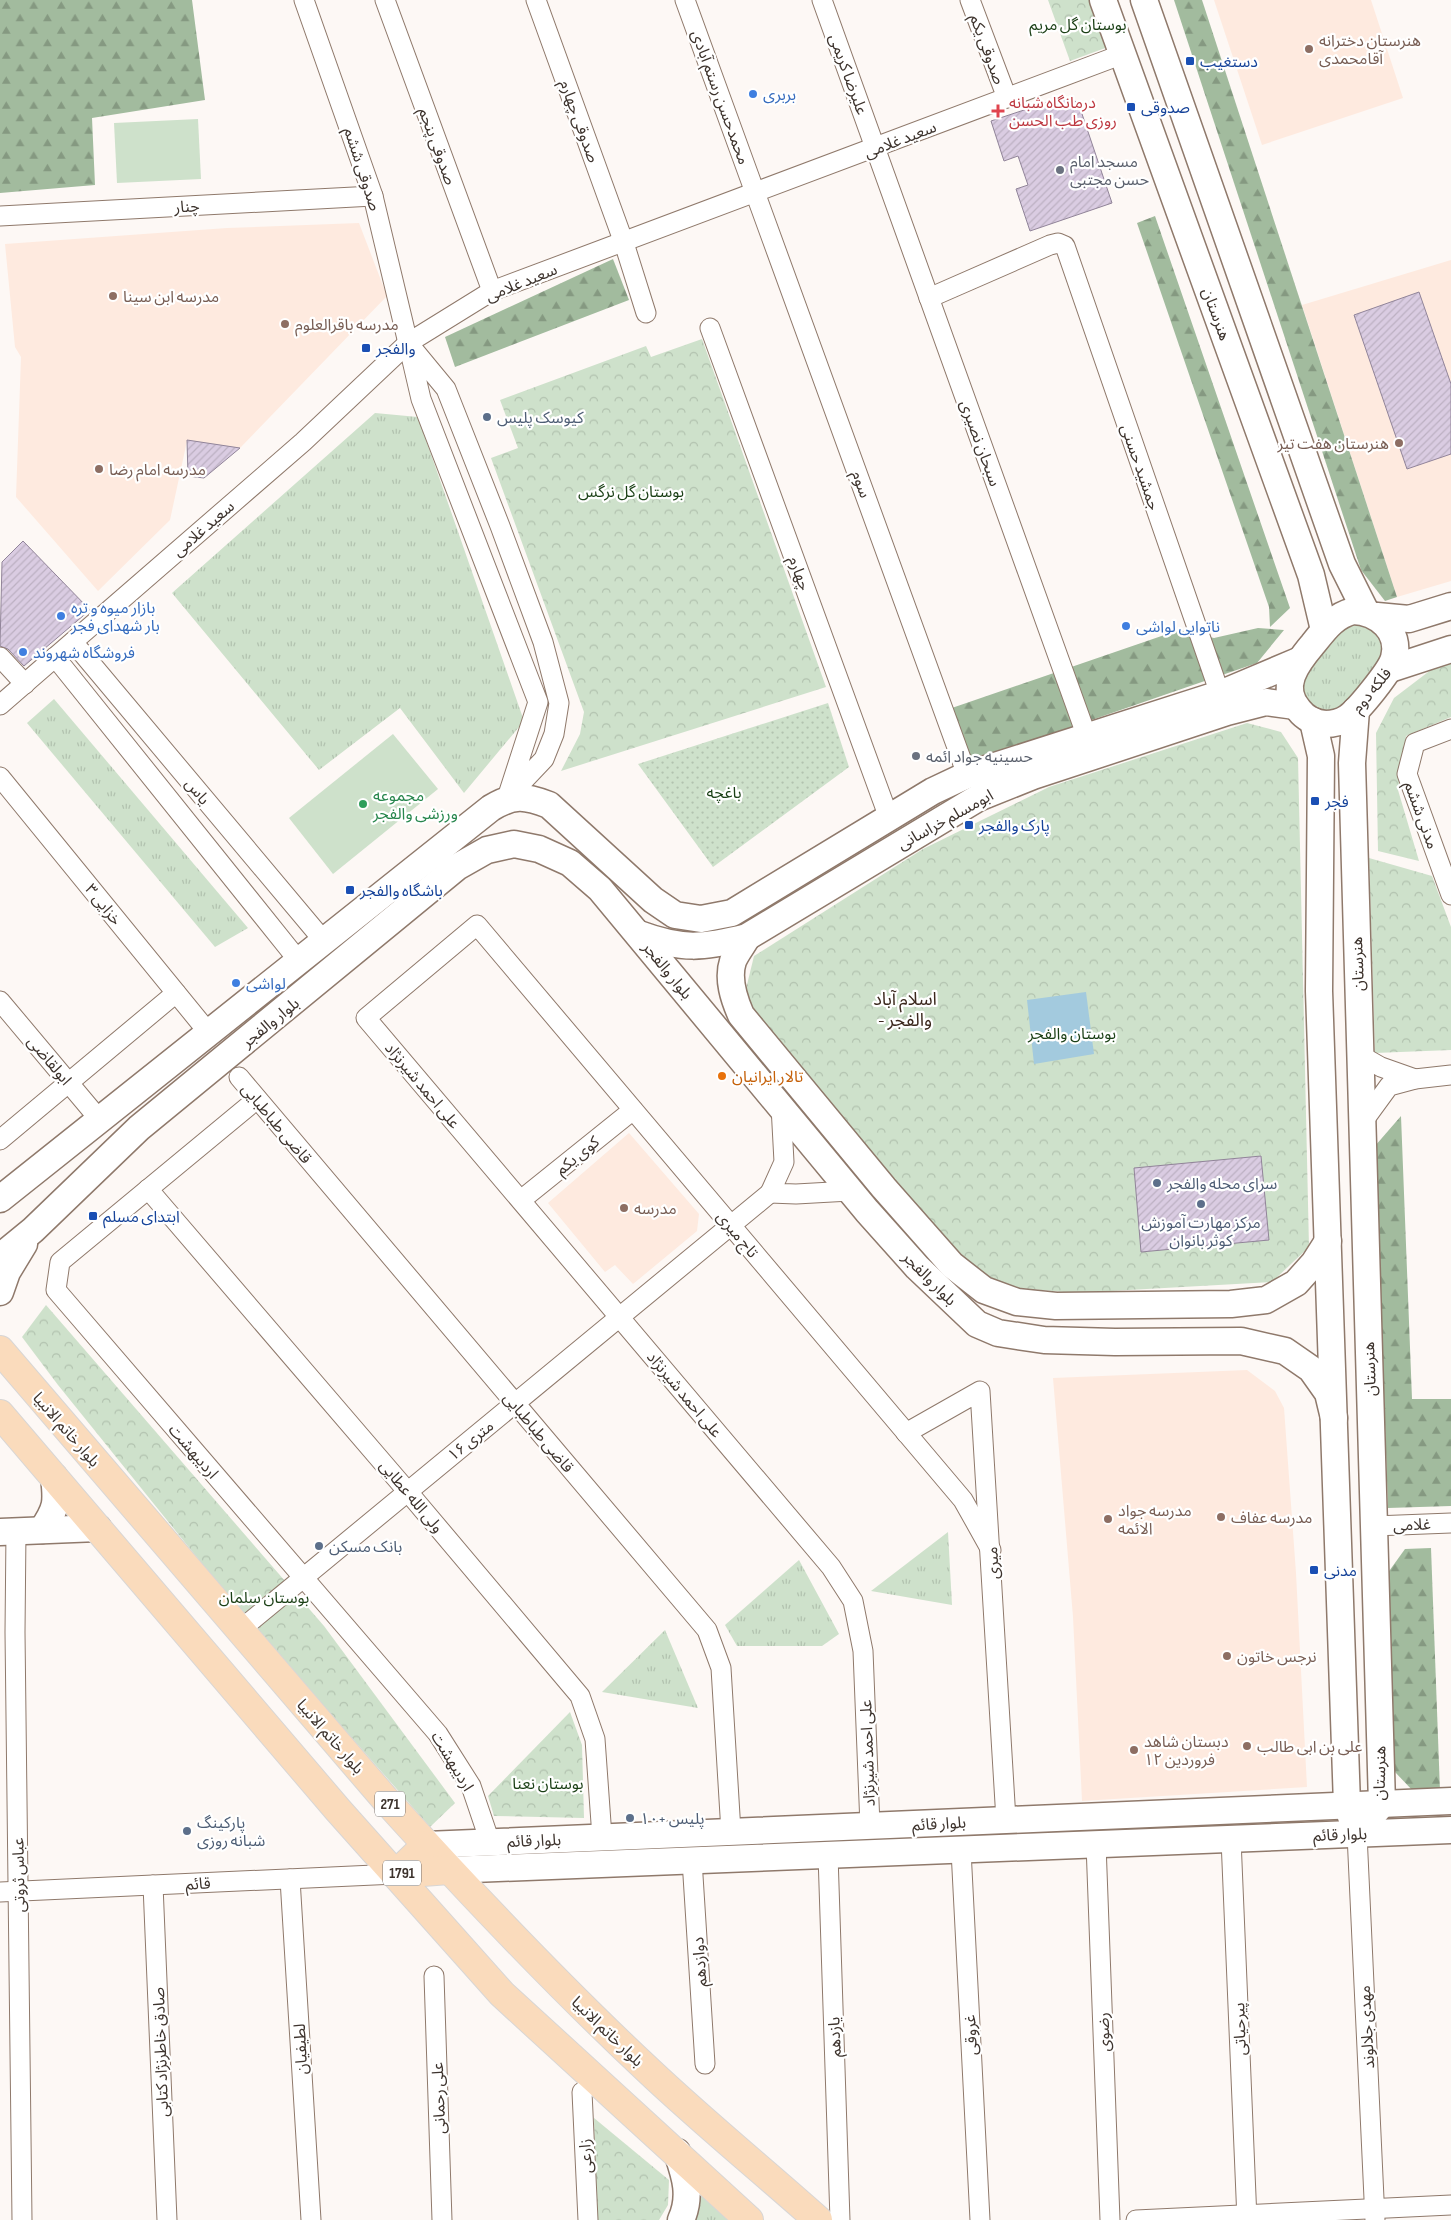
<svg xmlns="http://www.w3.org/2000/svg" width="1451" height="2220" viewBox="0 0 1451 2220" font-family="'Sofia Sans Condensed','Noto Sans Arabic',sans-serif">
<defs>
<pattern id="grass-tufts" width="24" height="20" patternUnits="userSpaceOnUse" patternTransform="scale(1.25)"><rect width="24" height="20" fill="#cee1cb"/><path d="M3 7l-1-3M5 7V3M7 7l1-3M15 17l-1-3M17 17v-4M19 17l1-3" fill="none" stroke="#b2c2af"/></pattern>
<pattern id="forest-firs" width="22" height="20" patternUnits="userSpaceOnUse" patternTransform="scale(1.25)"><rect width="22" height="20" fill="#a2bb9e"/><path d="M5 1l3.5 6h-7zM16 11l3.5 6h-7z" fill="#859981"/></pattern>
<pattern id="park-crowns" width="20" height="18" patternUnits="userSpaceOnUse" patternTransform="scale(1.25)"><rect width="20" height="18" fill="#cee1cb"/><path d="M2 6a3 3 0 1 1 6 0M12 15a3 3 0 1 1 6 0" fill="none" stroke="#b2c2af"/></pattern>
<pattern id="garden-dots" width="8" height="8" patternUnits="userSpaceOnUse" patternTransform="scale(1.25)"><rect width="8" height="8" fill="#cee1cb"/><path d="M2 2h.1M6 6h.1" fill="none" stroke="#b2c2af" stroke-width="1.8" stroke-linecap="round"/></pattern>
<pattern id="building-hatch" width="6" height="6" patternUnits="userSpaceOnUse" patternTransform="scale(1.25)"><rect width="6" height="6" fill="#dacce2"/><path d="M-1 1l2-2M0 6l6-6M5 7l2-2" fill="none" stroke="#bcb0c2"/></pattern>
</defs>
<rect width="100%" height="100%" fill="#fdf8f5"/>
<g fill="#feeadf">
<path d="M1214,0H1371L1403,98L1262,145Z"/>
<path d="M359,223L387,296L240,448L187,441L170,520L98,591L16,497L21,357L15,347L5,244L227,228Z"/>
<path d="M1451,260V581L1397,597L1302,305Z"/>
<path d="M629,1133L699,1214L697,1231L633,1284L615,1265L605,1272L548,1203Z"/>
<path d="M1247,1370L1275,1391L1284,1408L1296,1573L1307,1787L1082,1801L1073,1617L1053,1378Z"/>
</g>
<g fill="url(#grass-tufts)">
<path d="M375,413L418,417L524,721L464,793L400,708L319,770L172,593Z"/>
<path d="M1361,622L1378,631L1387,657L1349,704L1329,714L1317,713L1299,691L1300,675L1328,643L1350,623Z"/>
<path d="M54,699L248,928L215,947L27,723Z"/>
<path d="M948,1532L952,1605L871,1591Z"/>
<path d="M799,1560L839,1634L822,1646H737L725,1625Z"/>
<path d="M665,1630L698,1708L602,1692Z"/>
<path d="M697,2187L735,2220H686Z"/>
</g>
<g fill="url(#forest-firs)">
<path d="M0,0H192L205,100L92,118L95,185L0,193Z"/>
<path d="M1174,0H1202L1397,597L1385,601L1361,570Z"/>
<path d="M1155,216L1290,608L1270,627L1269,607L1137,223Z"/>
<path d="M613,259L629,300L455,367L445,337Z"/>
<path d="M1258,628L1284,630L1257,663L964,764L946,710L1179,630L1214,638Z"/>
<path d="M1401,1116L1412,1399H1451V1506L1388,1508L1375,1146Z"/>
<path d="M1431,1548L1440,1791L1414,1792L1394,1771L1387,1574L1405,1549Z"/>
</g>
<g fill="url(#park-crowns)">
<path d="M1048,0H1091L1108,47L1070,61Z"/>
<path d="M702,339L826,687L561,771L580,734L584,712L491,458L518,448L500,400L646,346L651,357Z"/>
<path d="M1451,662V717L1406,736L1398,790L1419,861L1378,851L1376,733L1394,698L1436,666Z"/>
<path d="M1247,723L1281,732L1298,758L1309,1247L1272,1282L1075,1293L997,1286L945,1243L744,997L754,956L923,849L1049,787Z"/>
<path d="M1369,858L1432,876L1451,927V1050L1375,1053Z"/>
<path d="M46,1305L324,1626L455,1803L430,1827L237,1607L58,1385L22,1337Z"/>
<path d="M570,1712L582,1745L584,1818L494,1816L488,1796Z"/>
<path d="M594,2118L669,2180L668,2205L659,2220H596Z"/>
</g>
<path fill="url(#garden-dots)" d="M828,703L849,767L713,867L638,764Z"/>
<g fill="#cee1cb">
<path d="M198,119L201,179L117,183L114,123Z"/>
<path d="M393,734L438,789L333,874L289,818Z"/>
</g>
<path fill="#a3cade" d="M1086,992L1094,1054L1034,1064L1027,1000Z"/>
<g fill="url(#building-hatch)" stroke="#918499">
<path d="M1060,98L1078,102L1112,203L1030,231L1016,189L1028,185L1018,156L1004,161L991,121Z"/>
<path d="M1419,292L1451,384V454L1407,469L1354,315Z"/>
<path d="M187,440L240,448L204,478L188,476Z"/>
<path d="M23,541L90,610L24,666L8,649L0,646L2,562Z"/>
<path d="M1261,1156L1269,1240L1141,1252L1134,1168Z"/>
</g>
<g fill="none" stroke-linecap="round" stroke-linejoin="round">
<g stroke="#8f796b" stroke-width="21">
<g id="street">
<path d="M304,0L373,196L408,343"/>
<path d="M385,0L492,291"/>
<path d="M536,0L624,243L646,313"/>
<path d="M685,0L967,775"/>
<path d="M822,0L1087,737"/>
<path d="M970,0L1007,98"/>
<path d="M0,216L373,196"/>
<path d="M929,298L1050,245L1058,243L1065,246L1220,694"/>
<path d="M710,328L889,818"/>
<path d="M408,343L446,389L500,526L543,642L559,703L554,734L544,759L507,798L538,702L421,399Z"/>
<path d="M73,642L323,940"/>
<path d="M0,657L25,684"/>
<path d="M55,657L298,960"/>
<path d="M0,705L303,442L408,343L492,291L1123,54"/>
<path d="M1451,729L1415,743L1407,774L1451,895"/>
<path d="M0,777L208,1032"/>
<path d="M0,1001L99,1119"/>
<path d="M1360,1055L1381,1067L1415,1079"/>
<path d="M239,1077L707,1630L721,1668L731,1832"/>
<path d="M257,1099L60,1262L56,1290L438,1734L471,1786L490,1842"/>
<path d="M781,1106L784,1162L770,1193L796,1194L850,1191"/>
<path d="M1362,1123L1389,1086L1415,1079L1451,1075"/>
<path d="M0,1140L176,993"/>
<path d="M148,1189L408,1492L580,1696L595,1739L602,1837"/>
<path d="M521,1200L633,1110"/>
<path d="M906,1433L980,1391L1006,1820"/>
<path d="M1374,1526L1451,1523"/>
<path d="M16,1531L15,1632L22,2220"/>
<path d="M240,1630L770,1193"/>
<path d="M870,1826L863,1651L853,1601L831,1567L366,1018L477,925L963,1500L991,1550"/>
<path d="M1357,1834L1375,2220"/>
<path d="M1231,1839L1247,2220"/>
<path d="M1096,1844L1110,2220"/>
<path d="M961,1850L980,2220"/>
<path d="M828,1855L840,2220"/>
<path d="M692,1860L705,2064"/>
<path d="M290,1879L311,2220"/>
<path d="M153,1885L167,2220"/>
<path d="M0,1892L396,1874"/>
<path d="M434,1976L442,2220"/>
<path d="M582,2092L588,2220"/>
<path d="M1136,2220L1451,2205"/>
</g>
</g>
<g stroke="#8f796b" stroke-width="29">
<g id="secondary">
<path d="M1103,0L1311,575L1324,630"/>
<path d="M1144,0L1342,564L1366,612"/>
<path d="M1353,611C1378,612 1401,631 1394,658C1391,670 1358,711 1347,718C1341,722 1333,724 1325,724C1315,723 1305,718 1299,710C1278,687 1297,663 1313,644C1325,629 1334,616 1353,611Z"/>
<path d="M1377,616L1409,619L1451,606"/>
<path d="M1390,669L1451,649"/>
<path d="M1356,710L1352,763L1382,1804L1357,1834"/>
<path d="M1313,721L1321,756L1319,991L1347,1805L1357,1834"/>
<path d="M639,934C682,950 703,948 747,937L978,798L1033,776L1227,712L1266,702L1295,706"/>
<path d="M747,937C743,945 736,953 733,961C727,979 734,999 741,1015L884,1188L952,1265L984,1290L1017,1302L1056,1306L1231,1304L1266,1300L1296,1283L1314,1263L1328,1241"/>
<path d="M0,1199L491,808C514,794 525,796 549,805L653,900L675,915L701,919L732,913L933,791L967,775L1220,694L1298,661"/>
<path d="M0,1257L33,1230L139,1128L457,867L487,850L514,844L539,849L570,863L600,889L867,1211L917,1267L977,1324L998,1333L1044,1340L1115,1342L1241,1341L1285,1351L1311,1369L1328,1393L1334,1418"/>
<path d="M0,1292L7,1272L24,1244"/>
<path d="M42,1530C57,1508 57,1502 54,1477"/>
<path d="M0,1532L98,1528"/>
<path d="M426,1845L1451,1801"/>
<path d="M449,1870L1451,1830"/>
<path d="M677,2152C685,2176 692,2196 681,2220"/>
</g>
</g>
<g stroke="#d8d6d5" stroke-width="30">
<g id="primary">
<path d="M0,1350L385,1799C470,1893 556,1984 648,2070C703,2122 762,2170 818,2220"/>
<path d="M0,1414L338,1810L502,1994L749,2220"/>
<path d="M426,1845L396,1874L449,1870"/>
</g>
</g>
<use href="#street" stroke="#fff" stroke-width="19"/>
<use href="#secondary" stroke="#fff" stroke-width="26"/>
<use href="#primary" stroke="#fadbbc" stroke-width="28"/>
</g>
<g fill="#8d6e63" stroke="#fff" stroke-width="2">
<circle cx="1309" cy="49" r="5"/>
<circle cx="113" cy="296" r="5"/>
<circle cx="285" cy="324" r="5"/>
<circle cx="1399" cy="443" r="5"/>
<circle cx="99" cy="469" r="5"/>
<circle cx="624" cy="1208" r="5"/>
<circle cx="1221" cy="1517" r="5"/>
<circle cx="1108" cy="1519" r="5"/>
<circle cx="1227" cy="1656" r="5"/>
<circle cx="1247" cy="1746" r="5"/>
<circle cx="1134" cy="1750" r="5"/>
</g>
<g fill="#1a4fb4" stroke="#fff" stroke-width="2">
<rect x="1185" y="56" width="10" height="10" rx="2.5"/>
<rect x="1126" y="102" width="10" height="10" rx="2.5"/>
<rect x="361" y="343" width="10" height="10" rx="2.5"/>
<rect x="1310" y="796" width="10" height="10" rx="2.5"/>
<rect x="964" y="820" width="10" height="10" rx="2.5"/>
<rect x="345" y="885" width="10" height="10" rx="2.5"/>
<rect x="88" y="1211" width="10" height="10" rx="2.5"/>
<rect x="1309" y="1565" width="10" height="10" rx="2.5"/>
</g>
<g fill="#3f7fe0" stroke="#fff" stroke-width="2">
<circle cx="753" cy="94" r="5"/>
<circle cx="61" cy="616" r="5"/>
<circle cx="1126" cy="626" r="5"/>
<circle cx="23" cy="652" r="5"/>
<circle cx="236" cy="983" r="5"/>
</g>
<path fill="#e0444e" stroke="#fff" stroke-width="2" d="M995.5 103.5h5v5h5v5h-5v5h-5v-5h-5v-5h5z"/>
<g fill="#6b7280" stroke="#fff" stroke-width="2">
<circle cx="1060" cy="170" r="5"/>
<circle cx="916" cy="756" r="5"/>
</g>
<g fill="#5c6f8a" stroke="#fff" stroke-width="2">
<circle cx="487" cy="417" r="5"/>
<circle cx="1157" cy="1183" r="5"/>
<circle cx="1201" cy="1204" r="5"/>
<circle cx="319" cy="1546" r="5"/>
<circle cx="630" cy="1818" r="5"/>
<circle cx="187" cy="1831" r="5"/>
</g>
<circle fill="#2e9e5b" stroke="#fff" stroke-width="2" cx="363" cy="804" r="5"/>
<circle fill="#e8710a" stroke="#fff" stroke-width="2" cx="722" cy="1076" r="5"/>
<g text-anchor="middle" stroke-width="4.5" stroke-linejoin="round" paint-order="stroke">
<g fill="#fff" stroke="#77706c" stroke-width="1">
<rect x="375" y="1791.5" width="30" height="25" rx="4"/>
<rect x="383" y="1860.5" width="38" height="25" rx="4"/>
</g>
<g font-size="15" font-weight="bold" fill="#3d332d">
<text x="390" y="1809">271</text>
<text x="402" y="1878">1791</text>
</g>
<g font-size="16" fill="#1a3f15" stroke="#fff">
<text x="1078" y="30">بوستان گل مریم</text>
<text x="631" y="497">بوستان گل نرگس</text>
<text x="724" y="798">باغچه</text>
<text x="1072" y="1039">بوستان والفجر</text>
<text x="264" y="1603">بوستان سلمان</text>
<text x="548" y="1789">بوستان نعنا</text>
</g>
<g font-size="16" fill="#785e54" stroke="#fff" text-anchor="start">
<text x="1319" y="46">هنرستان دخترانه<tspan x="1319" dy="18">آقامحمدی</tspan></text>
<text x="123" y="302">مدرسه ابن سینا</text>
<text x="295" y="330">مدرسه باقرالعلوم</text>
<text x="1389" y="449" text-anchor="end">هنرستان هفت تیر</text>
<text x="109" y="475">مدرسه امام رضا</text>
<text x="634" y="1214">مدرسه</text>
<text x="1118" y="1516">مدرسه جواد<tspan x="1118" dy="18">الائمه</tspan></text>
<text x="1231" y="1523">مدرسه عفاف</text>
<text x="1237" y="1662">نرجس خاتون</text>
<text x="1144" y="1747">دبستان شاهد<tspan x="1144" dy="18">۱۲ فروردین</tspan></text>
<text x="1257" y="1752">علی بن ابی طالب</text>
</g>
<g font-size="16" fill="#3d332d" stroke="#fff">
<text transform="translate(988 49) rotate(70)" y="6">صدوقی یکم</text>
<text transform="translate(849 74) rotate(70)" y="6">علیرضا کریمی</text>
<text transform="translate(721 97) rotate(70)" y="6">محمدحسن رستم آبادی</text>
<text transform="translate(580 121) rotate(70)" y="6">صدوقی چهارم</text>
<text transform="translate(900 139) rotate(-21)" y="6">سعید غلامی</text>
<text transform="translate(438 146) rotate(70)" y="6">صدوقی پنجم</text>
<text transform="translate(363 169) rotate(72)" y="6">صدوقی ششم</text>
<text transform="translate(187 206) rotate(-3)" y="6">چنار</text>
<text transform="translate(521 282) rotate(-22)" y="6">سعید غلامی</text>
<text transform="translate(1217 314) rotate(70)" y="6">هنرستان</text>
<text transform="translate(981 443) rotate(70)" y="6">سبحان نصیری</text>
<text transform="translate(1141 467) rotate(71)" y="6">جمشید حسنی</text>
<text transform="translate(862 484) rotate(70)" y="6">سوم</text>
<text transform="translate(203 528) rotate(-41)" y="6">سعید غلامی</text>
<text transform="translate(800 573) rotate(70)" y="6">چهارم</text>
<text transform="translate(1371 690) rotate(-51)" y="6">فلکه دوم</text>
<text transform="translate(198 791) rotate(50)" y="6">یاس</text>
<text transform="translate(1422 815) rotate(70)" y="6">مدنی ششم</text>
<text transform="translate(945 819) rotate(-29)" y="6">ابومسلم خراسانی</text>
<text transform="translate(104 904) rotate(51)" y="6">خزایی ۳</text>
<text transform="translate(1357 964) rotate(-92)" y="6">هنرستان</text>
<text transform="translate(668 970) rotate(51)" y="6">بلوار والفجر</text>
<text transform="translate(270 1022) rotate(-39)" y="6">بلوار والفجر</text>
<text transform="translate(50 1060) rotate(50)" y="6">ابولقاضی</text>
<text transform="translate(423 1085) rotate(50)" y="6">علی احمد شیرنژاد</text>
<text transform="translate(277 1123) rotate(50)" y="6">قاضی طباطبایی</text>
<text transform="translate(577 1155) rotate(-39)" y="6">کوی یکم</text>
<text transform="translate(738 1234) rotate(50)" y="6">تاج میری</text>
<text transform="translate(930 1278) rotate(45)" y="6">بلوار والفجر</text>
<text transform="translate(1369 1369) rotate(-92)" y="6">هنرستان</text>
<text transform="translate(685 1394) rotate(50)" y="6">علی احمد شیرنژاد</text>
<text transform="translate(67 1429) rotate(49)" y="6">بلوار خاتم الانبیا</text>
<text transform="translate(539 1432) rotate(50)" y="6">قاضی طباطبایی</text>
<text transform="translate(470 1440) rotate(-39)" y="6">۱۶ متری</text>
<text transform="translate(194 1451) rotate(49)" y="6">اردیبهشت</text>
<text transform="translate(412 1496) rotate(50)" y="6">ولی الله عطایی</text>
<text transform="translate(1412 1524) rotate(-2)" y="6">غلامی</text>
<text transform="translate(992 1563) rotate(-93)" y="6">میری</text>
<text transform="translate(331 1736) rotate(49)" y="6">بلوار خاتم الانبیا</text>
<text transform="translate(867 1753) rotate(-92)" y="6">علی احمد شیرنژاد</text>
<text transform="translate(453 1761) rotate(59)" y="6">اردیبهشت</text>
<text transform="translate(1379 1773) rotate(-89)" y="6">هنرستان</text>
<text transform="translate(939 1823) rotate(-3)" y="6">بلوار قائم</text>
<text transform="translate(1340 1834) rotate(-2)" y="6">بلوار قائم</text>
<text transform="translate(534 1840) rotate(-2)" y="6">بلوار قائم</text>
<text transform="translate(18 1875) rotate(-91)" y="6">عباس ثروتی</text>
<text transform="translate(198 1883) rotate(-3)" y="6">قائم</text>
<text transform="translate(699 1962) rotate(-94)" y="6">دوازدهم</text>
<text transform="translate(1366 2027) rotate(-93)" y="6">مهدی جلالوند</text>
<text transform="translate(1239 2029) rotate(-92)" y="6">پیرحیاتی</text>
<text transform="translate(608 2031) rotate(44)" y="6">بلوار خاتم الانبیا</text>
<text transform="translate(1103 2032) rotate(-92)" y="6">رضوی</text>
<text transform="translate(970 2035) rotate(-93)" y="6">غروقی</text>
<text transform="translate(834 2037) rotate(-92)" y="6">یازدهم</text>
<text transform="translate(300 2049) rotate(-93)" y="6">لطیفیان</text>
<text transform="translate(160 2052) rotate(-92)" y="6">صادق خاطرنژاد کتابی</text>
<text transform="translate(438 2098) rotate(-92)" y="6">علی رحمانی</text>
<text transform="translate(585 2156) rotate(-93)" y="6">زارعی</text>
</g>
<g font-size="16" fill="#164399" stroke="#fff" text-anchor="start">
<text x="1200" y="67">دستغیب</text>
<text x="1141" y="113">صدوقی</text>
<text x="376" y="354">والفجر</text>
<text x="1325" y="807">فجر</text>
<text x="979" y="831">پارک والفجر</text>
<text x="360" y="896">باشگاه والفجر</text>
<text x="103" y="1222">ابتدای مسلم</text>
<text x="1324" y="1576">مدنی</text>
</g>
<g font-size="16" fill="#366cbe" stroke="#fff" text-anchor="start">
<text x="763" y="100">بربری</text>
<text x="71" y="613">بازار میوه و تره‌<tspan x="71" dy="18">بار شهدای فجر</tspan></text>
<text x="1136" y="632">ناتوایی لواشی</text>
<text x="33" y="658">فروشگاه شهروند</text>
<text x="246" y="989">لواشی</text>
</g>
<g font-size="16" fill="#be3a42" stroke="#fff" text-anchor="start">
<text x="1009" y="108">درمانگاه شبانه<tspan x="1009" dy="18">روزی طب الحسن</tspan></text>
</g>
<g font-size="16" fill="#5b616d" stroke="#fff" text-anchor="start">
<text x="1070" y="167">مسجد امام<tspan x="1070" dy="18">حسن مجتبی</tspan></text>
<text x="926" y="762">حسینیه جواد ائمه</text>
</g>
<g font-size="16" fill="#4e5e75" stroke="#fff" text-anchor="start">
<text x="497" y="423">کیوسک پلیس</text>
<text x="1167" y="1189">سرای محله والفجر</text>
<text x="1201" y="1228" text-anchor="middle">مرکز مهارت آموزش<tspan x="1201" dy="18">کوثر بانوان</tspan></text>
<text x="329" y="1552">بانک مسکن</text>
<text x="640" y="1824">پلیس +۱۰</text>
<text x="197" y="1828">پارکینگ<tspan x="197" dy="18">شبانه روزی</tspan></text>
</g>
<g font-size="16" fill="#27864d" stroke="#fff" text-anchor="start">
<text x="373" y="801">مجموعه<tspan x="373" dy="18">ورزشی والفجر</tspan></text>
</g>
<g font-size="16" fill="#c56008" stroke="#fff" text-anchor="start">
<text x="732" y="1082">تالار ایرانیان</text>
</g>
<g font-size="18" fill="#3b281d" stroke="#fff">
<text x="905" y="1005">اسلام آباد<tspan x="905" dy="21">- والفجر</tspan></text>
</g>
</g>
</svg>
